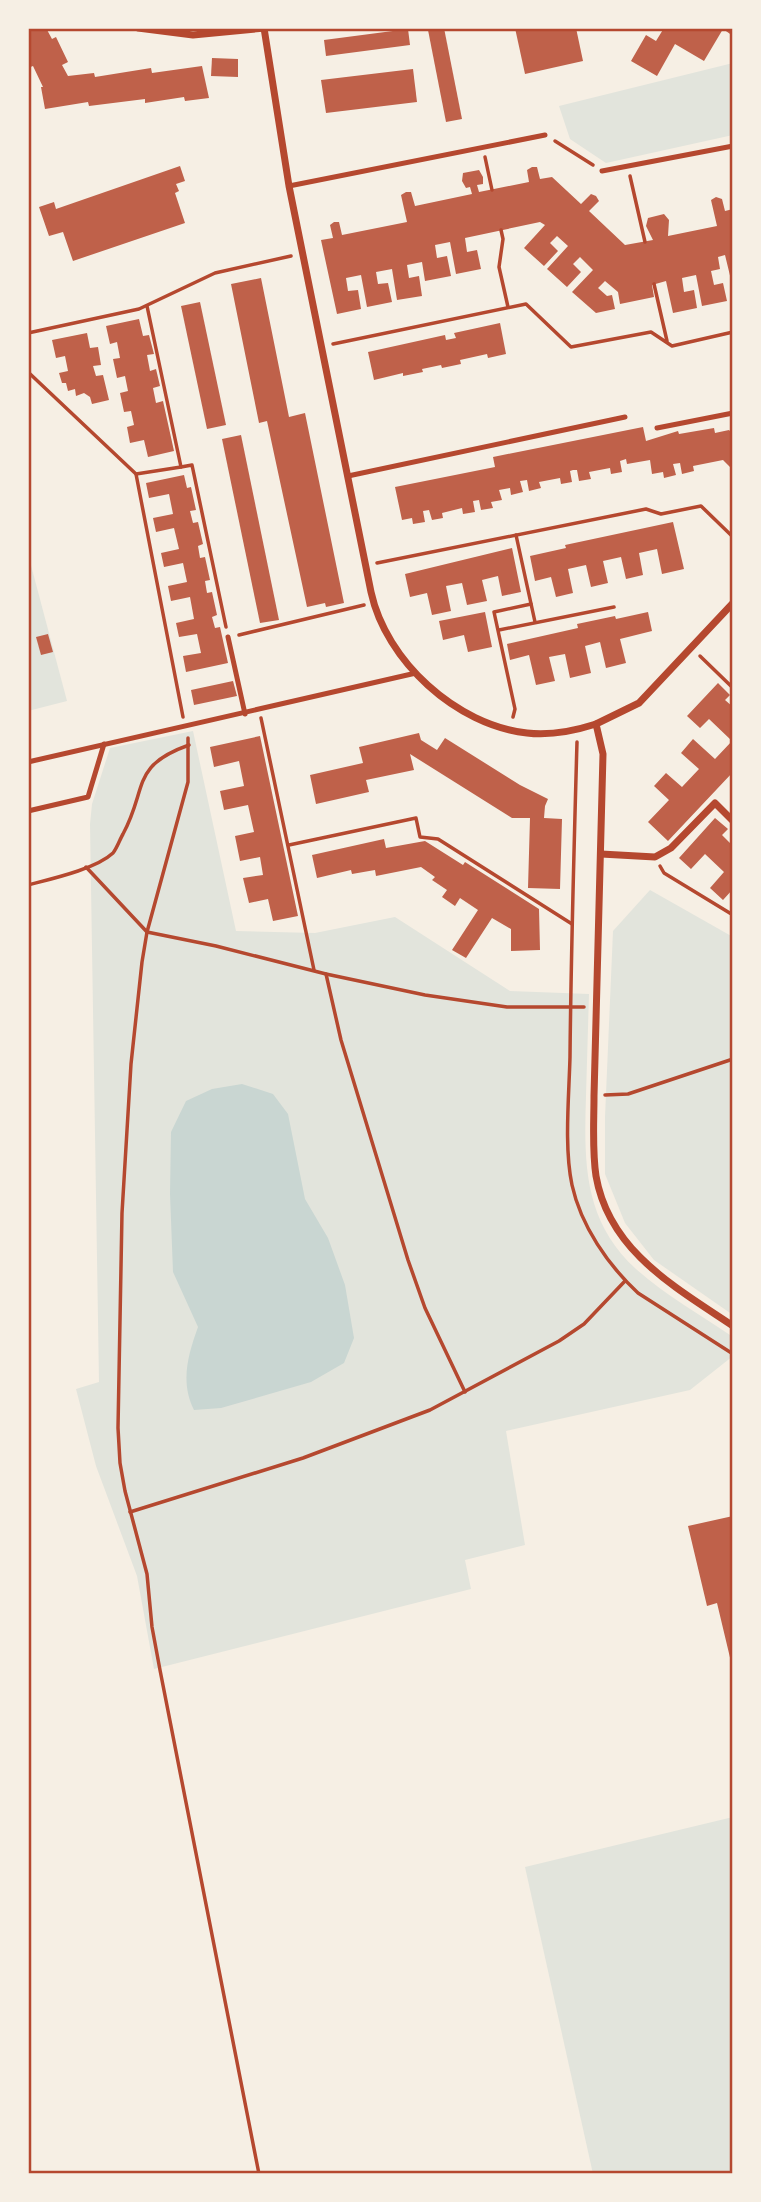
<svg xmlns="http://www.w3.org/2000/svg" width="761" height="2202" viewBox="0 0 761 2202" font-family="'Work Sans',sans-serif">
<rect width="100%" height="100%" fill="#f6efe4"/>
<g fill="#e2e4dc">
<path d="M733,63V135L606,163L570,139L559,106Z"/>
<path d="M28,554L67,701L28,711Z"/>
<path d="M193,731L236,931L315,933L395,917L510,991L589,994C588,1028 587,1062 586,1096C584,1162 583,1220 636,1269C665,1295 701,1315 733,1337V1356L690,1390L506,1431L525,1545L465,1560L471,1589L154,1669L137,1576L96,1466L76,1389L99,1382L90,824L92,804L110,748Z"/>
<path d="M650,890L733,937V1315L654,1260L625,1223L605,1174V1117L613,931Z"/>
<path d="M733,1817V2174H593L525,1867Z"/>
</g>
<path fill="#c9d6d2" d="M242,1084L273,1094L288,1114L305,1199L328,1238L345,1285L354,1338L344,1363L311,1382L221,1408L194,1410C180,1382 188,1355 198,1327L173,1272L170,1194L171,1132L186,1101L212,1089Z"/>
<g fill="#bf614a">
<path d="M28,28H46L52,39L56,37L68,62L62,65L68,76L94,73L95,77L151,68L152,73L202,66L209,98L185,101L184,97L145,103V99L89,106L88,102L45,109L41,87H43L33,66L28,68Z"/>
<path d="M444,28L462,119L446,122L428,30Z"/>
<path d="M515,28H576L583,61L525,74Z"/>
<path d="M664,28H733V36L723,29L704,61L675,44L657,76L631,61L646,35L656,41Z"/>
<path d="M408,29L410,45L326,56L324,40Z"/>
<path d="M212,58L238,59V77L211,76Z"/>
<path d="M413,69L417,102L326,113L321,80Z"/>
<path d="M180,166L185,181L176,184L179,191L175,193L185,223L73,261L63,232L49,236L39,207L54,202L56,209Z"/>
<path d="M532,167H537L540,179L552,177L581,204L591,194L596,196L599,201L589,211L625,245L653,240L646,226L648,218L664,214L669,220L668,236L717,226L711,200L716,197L722,199L725,211L733,209V288L725,255L718,257L720,269L711,271L714,285L723,283L727,301L702,306L696,275L682,278L684,292L694,290L697,308L673,313L666,281L652,285L654,297L620,304L618,292L605,281L598,288L607,296L612,295L615,309L596,313L572,292L593,270L580,257L573,264L581,272L567,287L547,269L568,246L557,236L550,243L558,251L544,266L524,248L545,225L540,222L465,238L467,252L477,250L481,269L456,274L450,242L435,245L437,258L447,256L451,276L425,281L422,262L407,265L409,278L419,276L422,296L397,300L392,269L376,272L378,284L388,283L392,302L367,307L361,275L346,278L348,291L358,290L361,309L337,314L321,240L333,238L330,225L334,222H339L342,235L407,222L401,195L406,192H411L415,206L472,194L470,187L466,188L462,181L463,173L479,170L483,177V184L477,185L479,192L529,182L527,170Z"/>
<path d="M261,278L289,417L305,413L344,603L326,607L325,603L307,607L267,421L259,423L231,284Z"/>
<path d="M200,302L226,425L207,429L181,306Z"/>
<path d="M139,319L143,336L149,335L154,354L147,355L150,371L156,369L160,386L153,388L156,403L163,401L174,451L148,457L144,440L130,443L127,427L134,425L131,411L124,412L120,393L128,391L125,376L117,378L113,359L120,358L117,342L110,344L106,326Z"/>
<path d="M500,323L506,354L488,358L487,354L460,360L461,364L442,368L441,365L422,369L423,372L403,376V373L374,380L368,352L445,335L446,340L456,338L454,333Z"/>
<path d="M87,333L90,348L98,347L101,365L93,366L96,376L103,375L109,400L92,404L90,397L84,393L76,396L75,389L68,391L66,383H62L59,373L68,371L65,356L56,358L52,340Z"/>
<path d="M643,427L646,441L678,431L679,434L714,428L715,433L729,430L733,434V470L723,460L693,466L694,471L682,474L680,463L673,464L676,475L664,478L663,472L652,474L650,460L627,464L626,459L620,461L622,472L611,474L610,468L589,472L591,479L579,481L577,470H573L570,471L572,482L561,484L560,478L539,482L541,488L529,491L527,480L520,481L523,492L511,495L510,488L499,490L502,500L491,502L493,508L481,510L479,500L473,501L475,512L463,514L462,508L442,513L443,518L432,520L429,510L423,511L425,522L413,524L412,518L402,520L395,487L495,467L493,457Z"/>
<path d="M241,435L279,620L260,623L222,439Z"/>
<path d="M184,475L187,488L191,487L196,510L190,511L193,523L198,522L203,544L198,546L200,558L205,557L210,580L205,581L207,593L212,592L217,615L212,617L215,628L220,627L228,663L186,672L183,656L201,653L197,634L179,637L176,623L194,619L190,597L171,601L168,586L187,582L183,563L164,567L161,553L179,549L174,528L156,532L153,518L173,514L169,494L149,498L146,483Z"/>
<path d="M673,522L684,569L662,574L657,549L639,553L643,575L626,579L621,557L603,561L608,583L591,587L586,565L568,569L573,593L556,597L551,577L535,581L530,556L566,548L565,545Z"/>
<path d="M512,548L521,592L502,596L498,576L482,580L487,601L467,605L462,583L446,586L451,611L432,615L427,593L410,597L405,574Z"/>
<path d="M485,612L492,647L468,652L464,635L443,640L439,621Z"/>
<path d="M648,612L652,631L620,639L626,663L606,668L600,642L585,646L591,673L570,678L565,654L549,657L555,681L536,685L529,655L510,660L507,644L578,628L577,624L615,616L616,619Z"/>
<path d="M48,634L53,652L41,655L36,637Z"/>
<path d="M233,681L237,696L194,705L191,690Z"/>
<path d="M718,683L730,695L725,700L733,707V772L668,841L648,822L669,800L654,786L666,773L682,787L699,769L681,753L693,739L715,759L732,741L709,719L700,728L687,716Z"/>
<path d="M419,733L421,740L437,750L445,738L520,785L548,799L545,806L544,818L562,819L560,889L528,888L530,818H512L410,754L414,770L366,780L369,792L316,804L310,775L363,763L359,747Z"/>
<path d="M260,736L298,916L273,921L268,899L249,903L243,878L263,875L260,857L240,861L235,836L254,832L248,805L224,810L220,791L244,786L239,761L214,767L210,747Z"/>
<path d="M715,818L728,829L722,835L733,846V889L723,900L710,888L724,872L705,854L691,869L679,858Z"/>
<path d="M384,839L386,848L425,841L463,865L465,862L539,909L540,950L511,951V929L492,918L466,958L452,950L478,910L460,898L455,906L442,897L447,890L432,880L435,877L421,867L376,876L375,870L352,874L351,870L317,878L312,855Z"/>
<path d="M733,1516V1666H732L717,1603L707,1606L688,1526Z"/>
</g>
<g fill="none" stroke-linecap="round" stroke-linejoin="round">
<g stroke="#b5482f" stroke-width="3.5">
<path d="M555,141L593,165"/>
<path d="M485,157L492,190"/>
<path d="M630,176L645,242"/>
<path d="M501,230L503,239L499,267L508,307"/>
<path d="M654,284L667,341"/>
<path d="M147,306L181,467L192,465L226,627"/>
<path d="M28,333L139,309L215,273L291,256"/>
<path d="M333,344L526,304L571,347L651,332L672,346L733,332"/>
<path d="M28,372L136,474L183,717"/>
<path d="M136,474L181,467"/>
<path d="M516,535L535,622"/>
<path d="M377,563L646,509L661,514L701,506L733,537"/>
<path d="M499,630L614,607"/>
<path d="M239,635L364,605"/>
<path d="M700,656L733,688"/>
<path d="M513,717L515,709L494,612L531,604"/>
<path d="M261,718L314,970"/>
<path d="M188,738V782L147,932L142,962L131,1064L122,1213L118,1428L120,1463L125,1491L147,1574L152,1627L160,1670L259,2174"/>
<path d="M577,742C574,847 571,952 570,1057C569,1096 564,1148 572,1185C581,1226 608,1265 638,1293L733,1354"/>
<path d="M289,845L416,818L420,837L438,839L572,924"/>
<path d="M660,866L664,873L733,915"/>
<path d="M86,867L147,932L216,946L326,974L425,995L507,1007H584"/>
<path d="M28,885C51,879 96,869 113,853C117,848 120,839 123,834C148,788 130,766 189,745"/>
<path d="M326,974L341,1040L408,1260L425,1308L465,1392"/>
<path d="M605,1095L628,1094L733,1059"/>
<path d="M130,1512L303,1458L430,1410L559,1341L584,1324L625,1281"/>
</g>
<g stroke="#b5482f" stroke-width="5">
<path d="M602,171L733,146"/>
<path d="M289,186L545,135"/>
<path d="M657,428L733,413"/>
<path d="M348,476L625,417"/>
<path d="M228,637L245,714"/>
<path d="M28,762L416,673"/>
<path d="M28,811L88,797L104,744"/>
</g>
<g stroke="#b5482f" stroke-width="7">
<path d="M138,28L193,35L265,28"/>
<path d="M264,28L289,186L371,592C386,661 456,725 527,733C551,736 574,731 596,724"/>
<path d="M733,603L639,703L596,724L603,754L594,1096C594,1122 592,1150 596,1176C609,1251 675,1287 733,1326"/>
<path d="M601,854L655,857L671,848L715,803L733,821"/>
</g>
</g>
<rect width="761" height="2202" fill="none" stroke="#f6efe4" stroke-width="60"/>
<rect x="30" y="30" width="701" height="2142" fill="none" stroke="#b5482f" stroke-width="2.5"/>
</svg>
